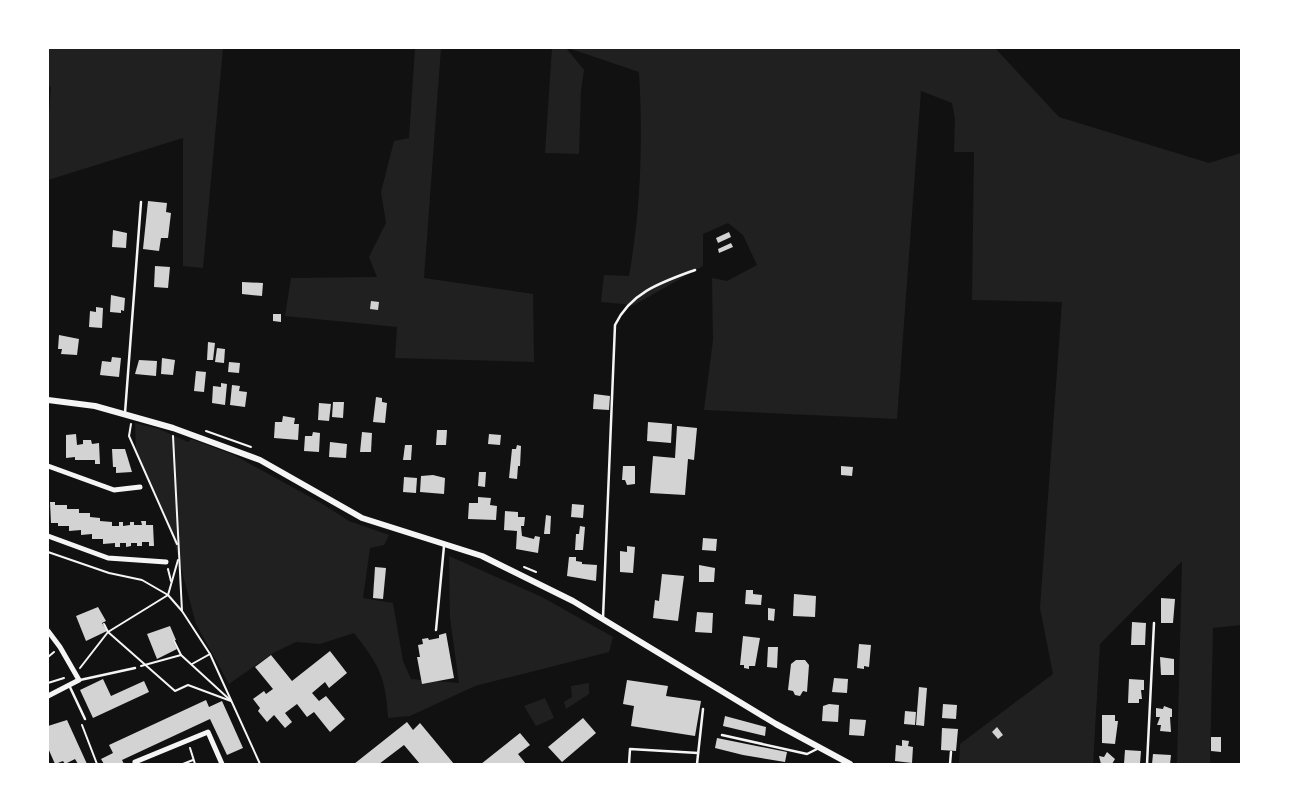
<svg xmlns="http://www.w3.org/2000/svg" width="1289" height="812" viewBox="0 0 1289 812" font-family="'Alegreya Sans',sans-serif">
<rect width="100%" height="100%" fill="#111"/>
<g fill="#202020">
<path d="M48,48H223L203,268L183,266V138L48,180V128L51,87L48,86Z"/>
<path d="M415,48H441L424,278L533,294L534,362L395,358L397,327L285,316L291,278L377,277L369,257L386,223L381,192L394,141L409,138Z"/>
<path d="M552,48H566L584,70L581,91L579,154L545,153Z"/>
<path d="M568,48H995L1059,117L1209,163L1241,153V625L1213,628L1210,764H1177L1182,561L1100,644L1093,764H959L960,744L1053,674L1040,608L1062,302L972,300L974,152H954L955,119L952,103L921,91L897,419L704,410L713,340L712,278L727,281L757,265L743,235L728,223L703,234V266L634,305L601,302L604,275L629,276C641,209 643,139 639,72Z"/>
<path d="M135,423L159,429L188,442L191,439L234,455L321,503L349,521L389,535L384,545L370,548L363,598L393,603L403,661L411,679L459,683L450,618L449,556L542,597L613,637L609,652L475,686L410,716L388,718C386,677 379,665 354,633L320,644L296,642L273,653L229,684L196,624L169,523L136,450Z"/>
<path d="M589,683V694L566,709L564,702L572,697L571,686Z"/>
<path d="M545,698L554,718L536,726L524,706Z"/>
</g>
<g fill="#d3d3d3">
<path d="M148,201L167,203L166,212L171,213L168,238H161L159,251L143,249Z"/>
<path d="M113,230L127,233L126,248L112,247Z"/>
<path d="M729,232L731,237L718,243L716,238Z"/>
<path d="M731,243L733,247L719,253L718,249Z"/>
<path d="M155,266L170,267L168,288L154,287Z"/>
<path d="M242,282L263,283L262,296L242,294Z"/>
<path d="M111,295L125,298L124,311L121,310V313L110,312Z"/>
<path d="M371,301L379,302L378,310L370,309Z"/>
<path d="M96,307L103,308L102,328L89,327L90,311L96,312Z"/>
<path d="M273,314H281V322L273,321Z"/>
<path d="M59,335L79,339L77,355L61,354L62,349H58Z"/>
<path d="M208,342L215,343L213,360H207Z"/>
<path d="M217,348L225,349L224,363L215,362Z"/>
<path d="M112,357L121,358L119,377L100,375L102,361L111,362Z"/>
<path d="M162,358L175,360L173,375L161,374Z"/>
<path d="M139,360L157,361L156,376L135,374Z"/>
<path d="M229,362L240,363L239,373L228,372Z"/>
<path d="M196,371L206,372L204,392L194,391Z"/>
<path d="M221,383L227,384L225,405L212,403L213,386L221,387Z"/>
<path d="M232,385L240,386L239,391L247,392L245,407L230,405Z"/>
<path d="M594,394L610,396L609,410L593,409Z"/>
<path d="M376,397L382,398V402L387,403L385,423L373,422Z"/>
<path d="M333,402H344L343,418L332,417Z"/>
<path d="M319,403L331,404L329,421L318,420Z"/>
<path d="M283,416L295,418L294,424H299L298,440L274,438L275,422H282Z"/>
<path d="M648,422L672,424L671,443L647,441Z"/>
<path d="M677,426L697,428L694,460L688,459L685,495L650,493L653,456L675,458Z"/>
<path d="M437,430H447L446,445H436Z"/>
<path d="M313,432L320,433L319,452L304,451L305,436H312Z"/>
<path d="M362,432L372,433L371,452H360Z"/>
<path d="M76,434L77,445L83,444V440H91L92,444L99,443L100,464H95V460H75V457L66,458V435Z"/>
<path d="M489,434L501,435L500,445L488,444Z"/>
<path d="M330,442L347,444L346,458L329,457Z"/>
<path d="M405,445H412L411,460H403Z"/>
<path d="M517,445L521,446L520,466H518L517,479L509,478L512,449H516Z"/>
<path d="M112,449H125L132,472L116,473V467H113Z"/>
<path d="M623,466H635V484L627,485L625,480H622Z"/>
<path d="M841,466L853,467L852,476L841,475Z"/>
<path d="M479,472H486L485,487L478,486Z"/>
<path d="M433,475L445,478L444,494L420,492L421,476Z"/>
<path d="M404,477L417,478L416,493L403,492Z"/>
<path d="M478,497L491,498L490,505L497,506L496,520L468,519L469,503H478Z"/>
<path d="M50,502H55V505H67V509H79V513H90V517L100,518V521L112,522V526H119V522H123V526L130,525V522H134V525H142L141,521H146V525H153L154,546H149V542H142V546H137V543H131V546L126,547V543H120V547H115V543L103,544V539H92V534L81,535V530L69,531V526H58V523H51Z"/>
<path d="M572,504L584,505L583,518L571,517Z"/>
<path d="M505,511L518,512V517H525L524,526H521L522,536L534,539L535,536L540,537L538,553L516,549L517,531L504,530Z"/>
<path d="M546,515L551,516L550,534H544Z"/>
<path d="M580,526L585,527L583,550H575L576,534H579Z"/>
<path d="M703,538L717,539L716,551L702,550Z"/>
<path d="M627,546L635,547L633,573L620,572V551L627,552Z"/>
<path d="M569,557H576V561L582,562V564L597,565L596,581L567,576Z"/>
<path d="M699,565L715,568L714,582H699Z"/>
<path d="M375,567L386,568L383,599L373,598Z"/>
<path d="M662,574L684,576L678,621L653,618L655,600L659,601Z"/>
<path d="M746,590H753V594L762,595L761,605L745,604Z"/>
<path d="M794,594L816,596L815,617L793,616Z"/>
<path d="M1161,598L1175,599L1173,623H1161Z"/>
<path d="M98,607L106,621L102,623L107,631L86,641L76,616Z"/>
<path d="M768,608L775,609L774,621L768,620Z"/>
<path d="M697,612L713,613L712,633L695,632Z"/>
<path d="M1132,622L1146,623L1145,645H1131Z"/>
<path d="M170,626L176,640L173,641L177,649L157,659L147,634Z"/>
<path d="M446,633L454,678L422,684L417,657H420L418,645L423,644L422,639L428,638L429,640L439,638V635Z"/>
<path d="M743,636L760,638L755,666H749V669L744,668V665H740Z"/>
<path d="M859,644L871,645L869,667L864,666V669L857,668Z"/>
<path d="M768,647H778L777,668L767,667Z"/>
<path d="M330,651L347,673L329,688L325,682L312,693L319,701L326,696L345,719L330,732L314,712L307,717L297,704L285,713L292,722L285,728L274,715L267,722L258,711L260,708L253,699L264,691L266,694L273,689L255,667L271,655L292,681Z"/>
<path d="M1160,657L1174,659V675H1161Z"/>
<path d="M796,660H805L809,665L807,692L803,691L800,696L795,695L793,691L788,690L791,664Z"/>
<path d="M834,678L848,679L847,693L832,692Z"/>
<path d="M103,679L111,696L144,681L149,692L93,718L80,690Z"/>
<path d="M1129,679L1144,680V690H1141L1142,699H1139V703H1128Z"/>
<path d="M627,680L668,686L666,696L701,701L695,736L631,726L634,706L623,704Z"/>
<path d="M919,687L927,688L924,726L916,725Z"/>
<path d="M206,700L209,707L222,701L243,748L227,755L210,719L122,760L124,764H104L101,759L113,753L109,745Z"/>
<path d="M829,704L839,705L838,722L822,721L823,706Z"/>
<path d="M943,704L957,705L956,719L942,718Z"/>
<path d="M1164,706L1172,709V717H1170L1171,732L1160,731L1161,725H1157L1160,717H1156V708L1163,709Z"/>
<path d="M905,711L916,712L915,725L904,724Z"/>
<path d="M1102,715H1115V721H1118L1115,744L1102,743Z"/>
<path d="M725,716L766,727L765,736L723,726Z"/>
<path d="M583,718L596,733L562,762L548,747Z"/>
<path d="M850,719L866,720L864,736L849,735Z"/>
<path d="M67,720L87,764H78L75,759L65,764L63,761L55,764L48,748V726Z"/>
<path d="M407,722L413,730L420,723L454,764H420L404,745L379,764H354Z"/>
<path d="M997,727L1003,735L998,739L992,732Z"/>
<path d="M942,728L958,729L956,751L941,750Z"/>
<path d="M520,733L530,745L518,754L526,764H481Z"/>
<path d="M1211,737H1221V752L1211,751Z"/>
<path d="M717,738L787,752L785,762L743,755L715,748Z"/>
<path d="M902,740L909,741L908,746L913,747L912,763L895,761L896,745L902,746Z"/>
<path d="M1125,750L1141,751L1140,764H1124Z"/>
<path d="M1107,752L1115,759L1112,764H1101L1099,756L1104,757Z"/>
<path d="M1153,754L1171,755L1170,764H1152Z"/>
</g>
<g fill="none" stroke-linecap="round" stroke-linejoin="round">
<g stroke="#f5f5f5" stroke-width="2">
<path d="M131,424L129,436L177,544"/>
<path d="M206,431L251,447"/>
<path d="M173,436L182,611L210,654L260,764"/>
<path d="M48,552L109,573L142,580L168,595L182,611"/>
<path d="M524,567L536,572"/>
<path d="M168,569L171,581"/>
<path d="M48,580V581"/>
<path d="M48,588V595"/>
<path d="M104,624L108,632L175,691L188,685L231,701"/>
<path d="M174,641L181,655"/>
<path d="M48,657L54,652"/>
<path d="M192,664L210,654"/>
<path d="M141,666L181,655L229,699"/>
<path d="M80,668L108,632L168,595L178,560"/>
<path d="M48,683L64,678"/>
<path d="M82,725L97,764"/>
<path d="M190,748L195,764"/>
<path d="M183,764L193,760"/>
</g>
<g stroke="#f5f5f5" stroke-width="2.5">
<path d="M125,413L141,202"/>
<path d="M603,618L615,325C631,292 662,282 695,270"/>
<path d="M436,630L444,546"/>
<path d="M80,680L135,668"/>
<path d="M69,685L85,719"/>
<path d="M722,735L807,754L819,748"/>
<path d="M629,764L630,749L698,753"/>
<path d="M697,764L703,709"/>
<path d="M950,764L951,752"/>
<path d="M1147,764L1154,623"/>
</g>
<g stroke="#f5f5f5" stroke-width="5">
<path d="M48,466L114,490L140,487"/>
<path d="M48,536L108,558L166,562"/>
<path d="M48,631L60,647L79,680L48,696"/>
<path d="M136,764L135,762L208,732L222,764"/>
</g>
<path stroke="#f5f5f5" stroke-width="6" d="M48,400L95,406L173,428L260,460L362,518L482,556L573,601L776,724L850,764"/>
</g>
<rect width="1289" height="812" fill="none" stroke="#ffffff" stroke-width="98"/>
</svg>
